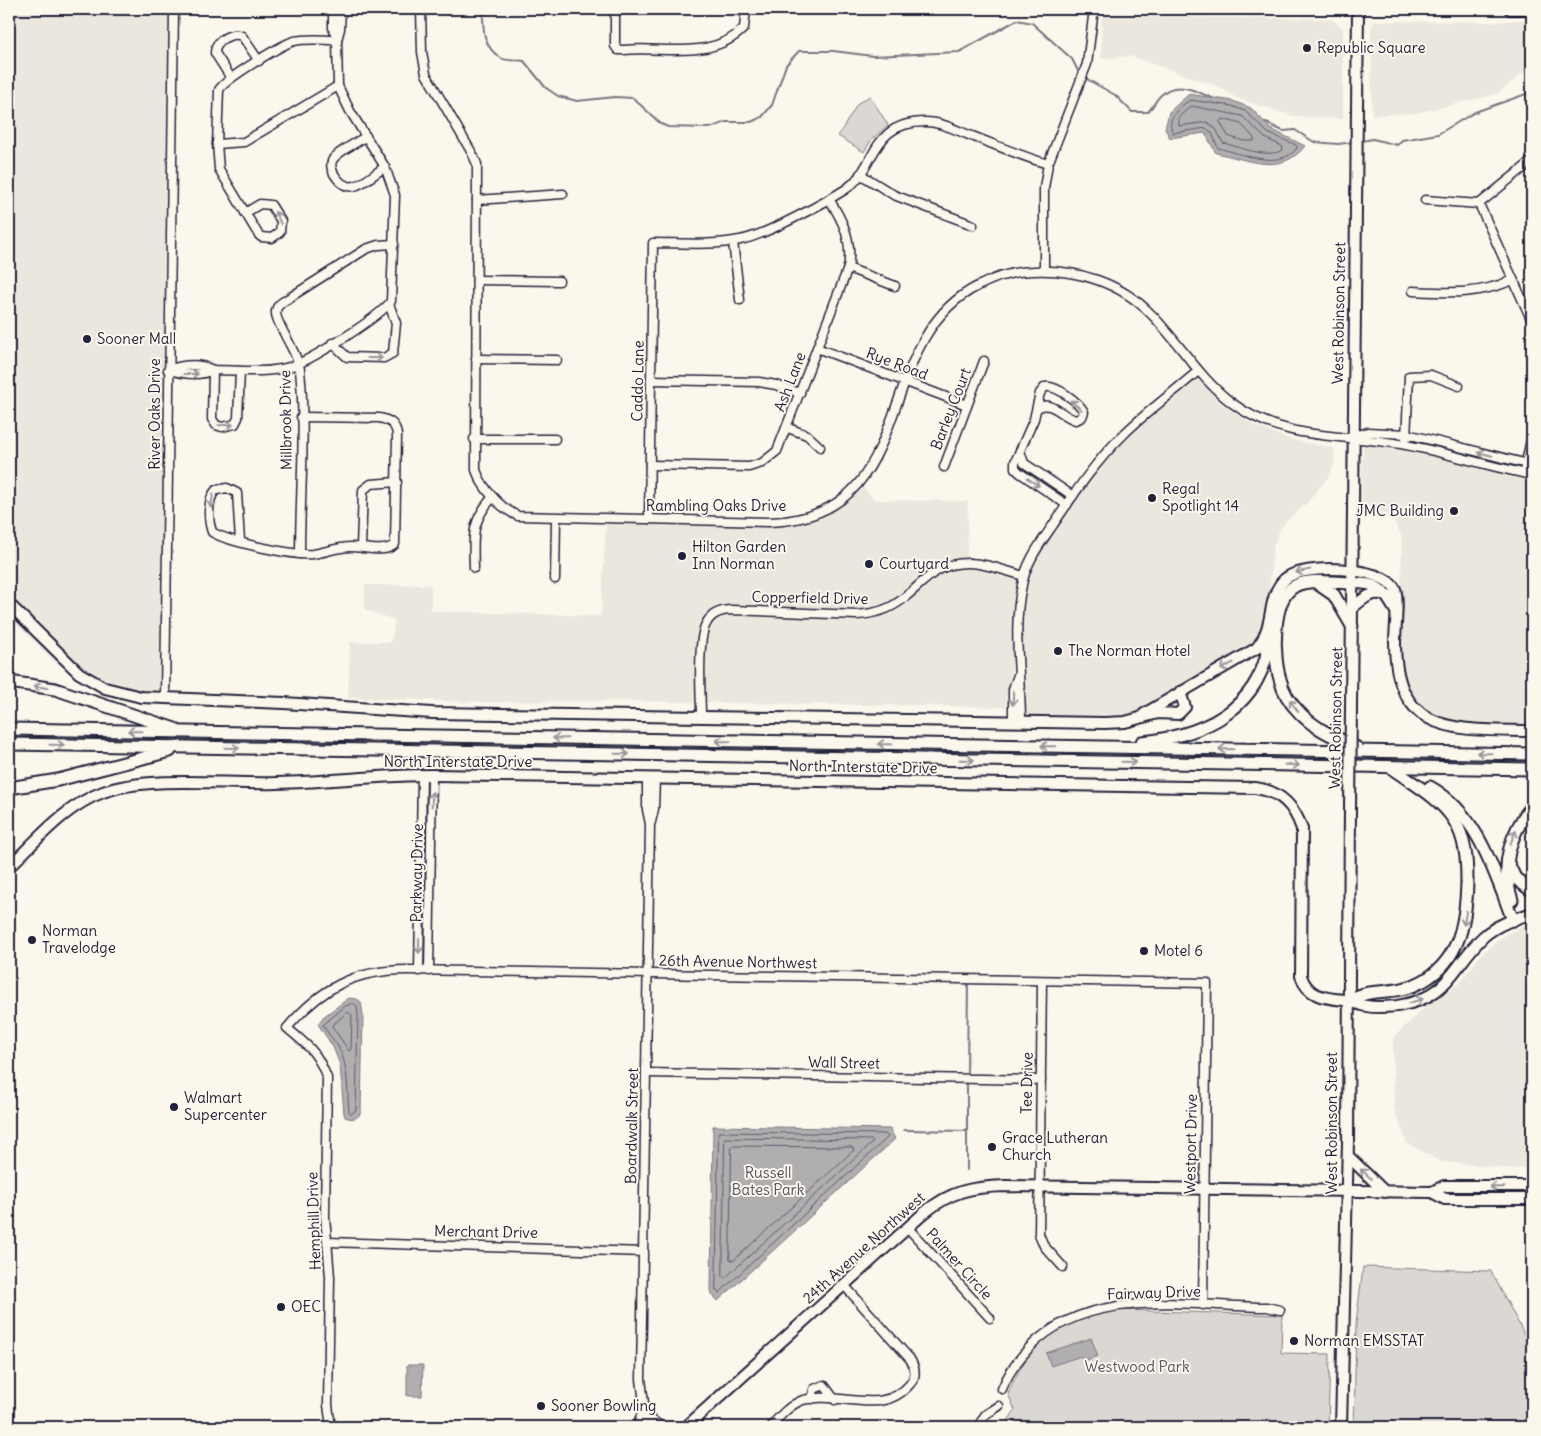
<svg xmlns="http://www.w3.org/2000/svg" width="1541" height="1436" viewBox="0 0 1541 1436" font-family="Delius,sans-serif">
<rect width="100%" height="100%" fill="#fbf7ec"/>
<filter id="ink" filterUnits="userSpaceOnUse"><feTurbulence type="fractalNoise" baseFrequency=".02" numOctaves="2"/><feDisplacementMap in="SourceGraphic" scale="10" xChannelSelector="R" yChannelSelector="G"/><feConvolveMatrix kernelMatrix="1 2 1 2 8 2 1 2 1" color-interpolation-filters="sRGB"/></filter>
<g filter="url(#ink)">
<g fill="#ebe7df">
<path d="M9,9H173L162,704L145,703L99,691L56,663L9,617Z"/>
<path d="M1102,16L1332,19L1343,29V119L1293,116L1236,98L1220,87L1129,56L1101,59Z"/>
<path d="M1532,19V66L1497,94L1418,113L1372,115L1371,27L1375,21L1497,22Z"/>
<path d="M1196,377L1223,405L1254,425L1288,439L1334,448L1335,463L1330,475L1305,505L1284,523L1278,534L1273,548L1266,629L1253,649L1127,720H1024L1021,638L1023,593L1036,555L1099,465L1136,425Z"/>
<path d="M1363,444L1399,447L1532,478V727L1461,726L1432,716L1417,704L1406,687L1400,659L1402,538L1394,521L1380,511L1361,507Z"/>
<path d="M863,488L875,500L968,501L967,564L1019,579L1016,595L1015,649L1005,707L610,701L485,702L348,698L350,642H391L395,620L365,610V585H431V611L601,616L606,523L770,526L806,522L835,510Z"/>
<path d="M1532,922V1167L1515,1169L1441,1162L1407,1143L1394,1109L1393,1038L1427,1004L1460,983L1482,953L1508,933Z"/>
</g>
<g fill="#dbd8d3" stroke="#7e7d87">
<path d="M870,96L888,125L872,139L864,152L838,136L858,103Z"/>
<path d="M1363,1267L1491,1271L1532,1349V1427H1354L1356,1323Z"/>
<path d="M1119,1310L1282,1315L1281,1353L1330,1354L1328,1427H1004L1015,1410L1008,1394C1019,1364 1042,1332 1074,1321C1088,1316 1104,1314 1119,1310Z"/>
</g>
<g fill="#b1aeb0" stroke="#787681">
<path d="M1189,94L1233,101L1251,108L1271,129L1305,146C1281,177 1247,159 1216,153L1205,133L1170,138L1165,129L1169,112Z"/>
<path d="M349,998L357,999L361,1002L363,1015L361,1111C359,1119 352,1120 345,1117L344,1114L340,1065L333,1047L318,1024L323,1017Z"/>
<path d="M713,1126L890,1129L895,1139L718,1301L711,1293Z"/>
<path d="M1091,1338L1098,1356L1083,1361L1081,1356L1051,1366L1046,1353Z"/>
<path d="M407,1365H423L422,1396H407Z"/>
</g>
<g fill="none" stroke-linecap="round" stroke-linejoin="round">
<g stroke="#5b5a6a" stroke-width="1">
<path d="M1190,100L1232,106L1245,111L1268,133L1296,145L1297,148C1280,171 1240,153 1218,148L1212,133L1206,128L1173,133C1165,119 1179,107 1190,100Z"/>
<path d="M1192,106L1242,116L1265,138L1282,146L1283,150C1266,159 1241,147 1223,143L1216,129L1207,122L1179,126V117Z"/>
<path d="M1223,119L1241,124L1254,138V141H1243L1228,136L1220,122Z"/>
<path d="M353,1003L357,1006L358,1015L356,1110L351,1114L349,1112C347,1090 349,1068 339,1048C334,1039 327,1033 323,1025L344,1007Z"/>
<path d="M348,1012L352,1015L351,1049L349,1051L332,1026Z"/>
<path d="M719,1132L885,1134L888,1137L719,1293L716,1290Z"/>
<path d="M725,1138L871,1140L873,1142L725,1278L723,1276Z"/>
<path d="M732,1146L852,1147L854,1150L733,1261L730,1259Z"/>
</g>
<g stroke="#787681" stroke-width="2">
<path d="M483,9C483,27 482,47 501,58C507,62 517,59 524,61L546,88L558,96L577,101L615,97L633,98L661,124L668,127L710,128L726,122H751L762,117L772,105L786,65L799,51H833L873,56L959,52L1017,20L1032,23L1072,59L1079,73"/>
<path d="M1085,78L1115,95L1132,112H1148C1153,107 1155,101 1160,96C1175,80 1195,90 1212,98"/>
<path d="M1264,122L1283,131L1295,130L1314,142L1338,144L1354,142"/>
<path d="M1361,141L1373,139L1397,145L1402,140L1438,134L1475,112L1532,92"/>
<path d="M967,1077L968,982"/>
<path d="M967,1082V1170"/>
<path d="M904,1130L967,1131"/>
</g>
<g stroke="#22223b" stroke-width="11">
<g id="minor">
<path d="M333,9V28L337,40"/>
<path d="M421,9L422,52L426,74L472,153L477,164L476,470C482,488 500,508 518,516L769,522C923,518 868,341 978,286C995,277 1014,271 1033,271C1076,269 1120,282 1151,314C1179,342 1199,378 1232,403C1286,443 1344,433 1406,445C1449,453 1490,467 1532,475"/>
<path d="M615,9V46L618,50H624C664,46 712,61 744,28L746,9"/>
<path d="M231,78L215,53C215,40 231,32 242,36L259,61"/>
<path d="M366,136C357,143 340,150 333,159C330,164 331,169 334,174C350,200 366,179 385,167"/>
<path d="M217,144L244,142L338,86"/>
<path d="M860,174L894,195L973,225"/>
<path d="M477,200L563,194"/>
<path d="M1425,200L1479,204"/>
<path d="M1479,204L1532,321"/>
<path d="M1479,204L1532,161"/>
<path d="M245,213L260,204L271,205L281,221L280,232L272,238L261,237L258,234L219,169L217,144L219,90C225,79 281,45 294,41C307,38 324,40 337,40"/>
<path d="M733,242L740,300"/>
<path d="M848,268L895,286"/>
<path d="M1044,270V188L1048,164L1087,64L1094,9"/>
<path d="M477,280L559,281"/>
<path d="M1413,291C1451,293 1477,295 1513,280"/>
<path d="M332,343L347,357L384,358L393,353L396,323L389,304"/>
<path d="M817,348L967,405"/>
<path d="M476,359L557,360"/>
<path d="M168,370C182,365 199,363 213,370C237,370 265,374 289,367C309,362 380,317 391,301L395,195L385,167L350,111L338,86L337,40L340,29L341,9"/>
<path d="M169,370C183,374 199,377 213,370"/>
<path d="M213,370L212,419L216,425L222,427L235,424L238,418L240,371"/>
<path d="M651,380L759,382L776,385L800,393"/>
<path d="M1037,408C1052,399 1062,417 1076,420L1082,417L1084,412C1079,402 1056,385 1045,387L1040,393L1034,419L1015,462V468L1020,473L1067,505"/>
<path d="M788,428L807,435L820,447"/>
<path d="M1353,437L1368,432L1407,434L1532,465"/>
<path d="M1406,438L1409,376L1431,375L1459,386"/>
<path d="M474,439H555"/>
<path d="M1020,451L1024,463L1073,496"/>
<path d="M650,465L749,467L762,463L777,451L848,268C853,241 843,221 829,199"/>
<path d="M944,467L984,361"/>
<path d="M1525,467L1532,435"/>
<path d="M649,519L653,243C681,243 712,246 740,240C764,236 824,203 846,189C878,167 869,122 926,122C941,122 956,130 969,135C996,145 1021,156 1048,164"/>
<path d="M240,541L237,493L227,488L216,490C207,499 208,521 212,532C228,542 295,556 313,554C326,552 338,547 351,547C363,547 386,554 395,544L397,435C396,424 390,420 379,418L301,417"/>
<path d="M361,547L363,490L371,484L397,482"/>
<path d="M300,554C300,494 306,429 300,370C298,352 274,322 276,311C277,304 284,301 289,298L366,249L378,245L394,244"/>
<path d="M474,568C473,536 471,521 493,497"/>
<path d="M555,579L556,519"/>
<path d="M165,699L174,9"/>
<path d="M701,716C701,696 697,640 706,624C711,614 721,610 732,610L857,615C872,614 887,611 900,601C924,584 933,563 968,563C986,563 1006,571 1024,576"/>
<path d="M1013,721V689L1018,675"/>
<path d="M1021,721C1021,677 1012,629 1022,585C1026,562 1040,544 1053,525C1074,494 1095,462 1123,435C1146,412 1173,393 1198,371"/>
<path d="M651,822L654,809L655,778"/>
<path d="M419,971L422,775"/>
<path d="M429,971L432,775"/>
<path d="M1042,981L1039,1234L1044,1246L1063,1267"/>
<path d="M646,1073L1041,1080"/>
<path d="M908,1228L990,1318"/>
<path d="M328,1242L644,1252"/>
<path d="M1002,1389C1008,1373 1018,1360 1029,1348C1088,1286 1189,1306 1267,1307L1280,1310"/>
<path d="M812,1399L814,1389L824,1385L835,1400"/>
<path d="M644,1410L652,1420L662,1427"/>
<path d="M331,1427L328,1405L330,1277L325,1216L327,1078C317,1051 308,1046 287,1028C321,988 354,970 407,970L1207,983L1203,1305"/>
<path d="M637,1427L642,1413"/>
<path d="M647,1427L641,1379L650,824L647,810V778"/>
<path d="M771,1427C778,1417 791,1404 803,1400C838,1390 882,1418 910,1384C917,1376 915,1367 910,1359L844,1285"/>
<path d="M978,1427L985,1415L999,1406"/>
</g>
</g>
<g stroke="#22223b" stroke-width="14">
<g id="major">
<path d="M1510,9H1532"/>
<path d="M1352,583C1379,583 1382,588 1395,610"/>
<path d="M9,604L79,673L105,688L141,697L284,703L432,713L1105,723L1125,722L1158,713L1178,714L1185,707L1180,692"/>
<path d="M1352,608C1363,599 1373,589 1388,596"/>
<path d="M1351,707L1358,9"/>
<path d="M1144,714L1257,648C1276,625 1266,597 1285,579C1303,563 1383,566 1395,589C1399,598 1395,630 1395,642C1395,738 1459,729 1532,731"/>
<path d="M9,867C37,840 65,806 103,792C148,775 227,785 277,783C329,782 380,775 432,775L1255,788C1280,791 1294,805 1302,829L1301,976C1308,997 1325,998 1344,1000C1352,1001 1359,1005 1366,1006C1376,1008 1388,1007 1397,1006C1450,998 1452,966 1484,936C1498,924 1515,919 1532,913"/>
<path d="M1348,1156L1385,1192"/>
<path d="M1432,1192L1444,1186H1532"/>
<path d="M686,1427L924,1213C951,1191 971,1187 1005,1186L1432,1192L1445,1199H1532"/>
<path d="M1341,1427L1348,1142L1350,809"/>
</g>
</g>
<g stroke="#22223b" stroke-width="15">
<g id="highway">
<path d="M1352,583C1335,583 1310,578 1295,586C1271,598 1273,657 1280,679C1283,692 1290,703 1299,712C1314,729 1338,738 1357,748"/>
<path d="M1318,584L1334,595L1352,626"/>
<path d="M9,682L55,689L175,729"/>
<path d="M9,729L1532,754"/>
<path d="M1142,742C1206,735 1262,708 1270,637"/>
<path d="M9,744L1532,769"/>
<path d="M1430,787C1478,814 1494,871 1513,920"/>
<path d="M9,788L58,780L170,751"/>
<path d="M1509,865L1515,878L1532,891"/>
<path d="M1512,900C1500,866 1510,833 1532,806"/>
<path d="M1347,1000C1354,998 1362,994 1369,993C1390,990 1403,992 1423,981C1460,960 1466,921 1467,882C1467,861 1466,839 1454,820C1439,797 1412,783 1390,767"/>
</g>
</g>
<use href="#minor" stroke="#fbf7ec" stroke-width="8"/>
<use href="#major" stroke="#fbf7ec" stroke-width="10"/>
<use href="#highway" stroke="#fbf7ec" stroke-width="11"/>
<g stroke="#22223b" stroke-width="14" stroke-linecap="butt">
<path id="major-bridge" d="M1350,809L1351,707"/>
</g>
<use href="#major-bridge" stroke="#fbf7ec" stroke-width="10"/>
</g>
<defs><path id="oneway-shaft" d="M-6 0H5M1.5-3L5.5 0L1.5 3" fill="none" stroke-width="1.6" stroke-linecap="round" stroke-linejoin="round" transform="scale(1.25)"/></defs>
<g stroke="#99979c">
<use href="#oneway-shaft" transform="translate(278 218) rotate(-115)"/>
<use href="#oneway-shaft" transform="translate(375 358)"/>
<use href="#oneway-shaft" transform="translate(191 374)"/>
<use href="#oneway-shaft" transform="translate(1076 405) rotate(-138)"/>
<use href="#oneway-shaft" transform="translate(226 425) rotate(-2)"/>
<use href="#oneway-shaft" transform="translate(1485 454) rotate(-166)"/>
<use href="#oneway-shaft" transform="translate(1033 482) rotate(33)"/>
<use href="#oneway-shaft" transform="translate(212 501) rotate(100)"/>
<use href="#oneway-shaft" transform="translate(1303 571) rotate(169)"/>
<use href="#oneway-shaft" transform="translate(1227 666) rotate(151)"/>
<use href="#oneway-shaft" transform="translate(41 687) rotate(-170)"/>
<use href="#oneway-shaft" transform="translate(1013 698) rotate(91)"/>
<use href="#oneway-shaft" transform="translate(1294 706) rotate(-127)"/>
<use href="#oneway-shaft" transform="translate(135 731) rotate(-179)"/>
<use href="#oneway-shaft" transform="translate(560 738) rotate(-179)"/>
<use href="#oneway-shaft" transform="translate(723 741) rotate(-179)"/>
<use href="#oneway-shaft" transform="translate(885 744) rotate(-179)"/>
<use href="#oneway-shaft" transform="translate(57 745) rotate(1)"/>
<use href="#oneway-shaft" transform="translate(1048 746) rotate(-179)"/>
<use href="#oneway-shaft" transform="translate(232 748) rotate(1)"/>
<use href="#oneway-shaft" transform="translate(1226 749) rotate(-179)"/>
<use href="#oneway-shaft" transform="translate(1484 753) rotate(-179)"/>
<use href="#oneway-shaft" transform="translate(622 754) rotate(1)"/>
<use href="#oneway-shaft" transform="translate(967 760) rotate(1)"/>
<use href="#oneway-shaft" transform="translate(1129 762) rotate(1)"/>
<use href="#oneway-shaft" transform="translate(1292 765) rotate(1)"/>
<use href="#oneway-shaft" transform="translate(432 799) rotate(-88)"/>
<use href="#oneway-shaft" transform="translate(1513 837) rotate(-69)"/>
<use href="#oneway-shaft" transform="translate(1465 918) rotate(100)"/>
<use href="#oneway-shaft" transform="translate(419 946) rotate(91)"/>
<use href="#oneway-shaft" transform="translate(1416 1001) rotate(-18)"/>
<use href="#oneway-shaft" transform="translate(1366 1174) rotate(-139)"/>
<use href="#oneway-shaft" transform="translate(1497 1187) rotate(-179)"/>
</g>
</g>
<g fill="#22223b" stroke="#fbf7ec" stroke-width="2">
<circle cx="1307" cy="48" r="5"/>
<circle cx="87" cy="339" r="5"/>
<circle cx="1152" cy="498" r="5"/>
<circle cx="1454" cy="511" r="5"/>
<circle cx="682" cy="556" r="5"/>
<circle cx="869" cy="564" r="5"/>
<circle cx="1058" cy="651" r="5"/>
<circle cx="32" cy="940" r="5"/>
<circle cx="1144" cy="951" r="5"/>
<circle cx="174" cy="1107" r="5"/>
<circle cx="992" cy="1147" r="5"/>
<circle cx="281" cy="1307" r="5"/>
<circle cx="1294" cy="1341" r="5"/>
<circle cx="541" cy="1406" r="5"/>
</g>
<g text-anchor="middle" stroke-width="4" stroke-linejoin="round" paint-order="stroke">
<g font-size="15" fill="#22223b" stroke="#fbf7ec" text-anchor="start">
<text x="1317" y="53">Republic Square</text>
<text x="97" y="344">Sooner Mall</text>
<text x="1162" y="494">Regal<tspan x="1162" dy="17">Spotlight 14</tspan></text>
<text x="1444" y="516" text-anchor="end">JMC Building</text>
<text x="692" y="552">Hilton Garden<tspan x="692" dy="17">Inn Norman</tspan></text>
<text x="879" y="569">Courtyard</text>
<text x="1068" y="656">The Norman Hotel</text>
<text x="42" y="936">Norman<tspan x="42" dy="17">Travelodge</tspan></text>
<text x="1154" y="956">Motel 6</text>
<text x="184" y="1103">Walmart<tspan x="184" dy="17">Supercenter</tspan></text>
<text x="1002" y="1143">Grace Lutheran<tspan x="1002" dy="17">Church</tspan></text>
<text x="291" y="1312">OEC</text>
<text x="1304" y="1346">Norman EMSSTAT</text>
<text x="551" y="1411">Sooner Bowling</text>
</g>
<g font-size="15" fill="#22223b" stroke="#fbf7ec">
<text transform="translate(1339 313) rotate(-89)" y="5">West Robinson Street</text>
<text transform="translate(897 364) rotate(21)" y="5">Rye Road</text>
<text transform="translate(638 381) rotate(-89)" y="5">Caddo Lane</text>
<text transform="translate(790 382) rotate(-69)" y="5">Ash Lane</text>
<text transform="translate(951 409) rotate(-69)" y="5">Barley Court</text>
<text transform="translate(155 414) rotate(-90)" y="5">River Oaks Drive</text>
<text transform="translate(286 420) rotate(-91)" y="5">Millbrook Drive</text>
<text x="716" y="511">Rambling Oaks Drive</text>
<text transform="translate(810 598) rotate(1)" y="5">Copperfield Drive</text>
<text transform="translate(1336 718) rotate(-89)" y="5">West Robinson Street</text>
<text x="458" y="767">North Interstate Drive</text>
<text transform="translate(863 767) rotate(1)" y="5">North Interstate Drive</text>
<text transform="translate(417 873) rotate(-89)" y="5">Parkway Drive</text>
<text transform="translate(738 962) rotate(1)" y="5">26th Avenue Northwest</text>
<text transform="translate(844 1063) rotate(1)" y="5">Wall Street</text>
<text transform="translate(1027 1083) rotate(-89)" y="5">Tee Drive</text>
<text transform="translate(1332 1123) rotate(-90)" y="5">West Robinson Street</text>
<text transform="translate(632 1126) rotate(-89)" y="5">Boardwalk Street</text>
<text transform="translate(1191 1144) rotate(-89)" y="5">Westport Drive</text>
<text transform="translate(314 1221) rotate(-92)" y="5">Hemphill Drive</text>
<text transform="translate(486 1232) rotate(1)" y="5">Merchant Drive</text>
<text transform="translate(864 1248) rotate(-42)" y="5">24th Avenue Northwest</text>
<text transform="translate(959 1264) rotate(48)" y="5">Palmer Circle</text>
<text transform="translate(1154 1293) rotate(-2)" y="5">Fairway Drive</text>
</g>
<g font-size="15" fill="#505061" stroke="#fbf7ec">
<text x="768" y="1178">Russell<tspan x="768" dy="17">Bates Park</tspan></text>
<text x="1137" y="1372">Westwood Park</text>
</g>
</g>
<rect width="1541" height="1436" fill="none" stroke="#fbf7ec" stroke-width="30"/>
<rect x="15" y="15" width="1511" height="1406" fill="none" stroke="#22223b" stroke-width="2" filter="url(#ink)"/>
</svg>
